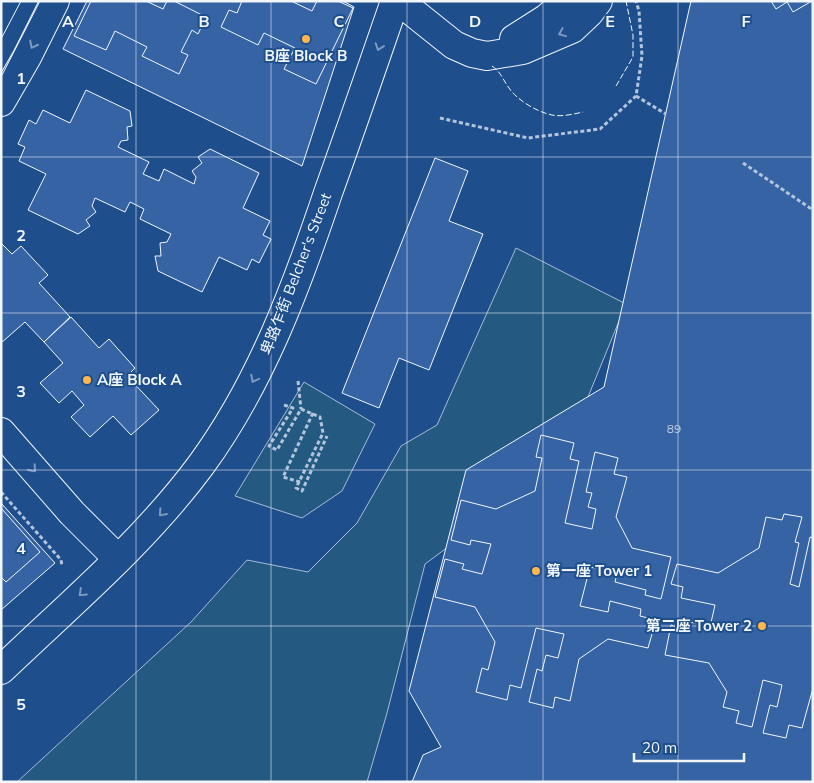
<svg xmlns="http://www.w3.org/2000/svg" width="814" height="783" viewBox="0 0 814 783" font-family="Mulish,'Noto Sans TC',sans-serif">
<rect width="100%" height="100%" fill="#1f4e8c"/>
<g fill="#245a82" stroke="#a8bbd7">
<path d="M516,248L626,304L561,463L425,564L387,713L367,782H17L191,622L247,560L308,572L357,523L401,446L437,425Z"/>
<path d="M304,382L375,424L342,491L302,518L235,496Z"/>
</g>
<g fill="#3563a3" stroke="#f2f6ff">
<path d="M87,1H343L354,7L302,166L63,49Z"/>
<path d="M91,1H146L163,9L167,1H174L206,17L198,34L192,30L181,52L188,55L179,74L142,56L147,47L115,31L106,50L74,36Z"/>
<path d="M242,1H291L312,11L317,1H338L353,8L316,84L284,69L295,48L264,33L258,45L221,27L229,10L237,13Z"/>
<path d="M691,1H813V782H412L423,755L441,747L409,691L466,470L604,387Z"/>
<path d="M771,1H812L793,12L787,2L776,9Z"/>
<path d="M86,90L130,111L132,126L127,127L128,140L121,141L118,147L149,162L143,174L159,181L164,169L194,184L196,177L192,171L202,163L198,157L210,149L259,173L243,208L270,221L263,235L271,239L259,263L252,259L247,270L219,257L202,292L158,271L155,256H161L160,243L167,242L171,234L140,219L144,209L130,202L125,212L95,198L92,206L96,212L86,220L90,226L78,234L28,210L46,174L19,161L25,147L18,144L29,120L36,124L43,110L70,123Z"/>
<path d="M435,158L468,171L449,221L483,234L429,370L399,358L379,408L342,393Z"/>
<path d="M1,243L12,254L21,246L48,275L39,283L70,317L44,342L25,322L1,343Z"/>
<path d="M71,317L99,348L109,339L135,368L127,376L159,410L131,435L113,416L90,437L71,417L84,405L72,391L59,403L40,383L63,363L44,342Z"/>
<path d="M541,435L574,443L570,459L579,461L565,523L592,529L596,509L588,507L592,493L586,492L595,452L618,458L614,474L627,477L616,517L632,548L671,557L661,599L645,595L646,590L615,582L617,573L590,567L580,606L608,612L610,601L641,609L640,616L656,620L648,648L608,639L579,659L570,701L555,697L553,708L529,702L537,669L542,671L546,655L558,658L564,634L536,628L521,688L510,685L507,700L476,692L482,668L488,670L495,642L475,607L435,597L445,559L464,564L462,569L482,574L491,544L471,540L470,545L451,540L461,500L496,509L535,491L542,458L536,457Z"/>
<path d="M1,503L55,563L1,610Z"/>
<path d="M1,508L40,552L6,582L1,577Z"/>
<path d="M784,514L802,517L795,542L799,543L790,584L799,587L810,537L813,538V688L802,728L789,725L786,738L763,733L770,705L777,707L782,685L763,680L752,727L736,723L739,711L723,707L727,692L709,663L665,655L671,625L679,628L682,620L710,627L715,605L681,598L683,587L671,584L677,564L718,573L759,548L766,517L782,520Z"/>
</g>
<g fill="none" stroke-linecap="round" stroke-linejoin="round">
<g stroke="#f2f6ff" stroke-width="30">
<g id="minor">
<path d="M399,1L454,45L472,53L487,56L523,50L572,29L589,13L598,1"/>
<path d="M514,39L547,18L566,1"/>
<path d="M1,102L27,57L55,1"/>
<path d="M1,432L72,513L118,559"/>
</g>
</g>
<g stroke="#f2f6ff" stroke-width="30">
<path id="major" d="M1,670C70,604 144,542 201,465C261,383 296,288 328,193C351,129 373,65 395,1"/>
</g>
<g stroke="#b3c4dc" stroke-width="3" stroke-dasharray="4 2.5" stroke-linecap="butt">
<path d="M636,96L666,114"/>
<path d="M440,118L528,138L600,129L636,96L642,56L639,11L636,1"/>
<path d="M743,163L813,210"/>
<path d="M298,381L301,409"/>
<path d="M284,405L293,408L269,446L277,450L301,409"/>
<path d="M301,409L320,417L323,433L296,488L302,491L327,436"/>
<path d="M300,482L283,477L313,413"/>
<path d="M1,492L61,560L62,566"/>
</g>
<use href="#minor" stroke="#1f4e8c" stroke-width="28"/>
<use href="#major" stroke="#1f4e8c" stroke-width="28"/>
<g stroke="#f2f6ff" stroke-width="1">
<path d="M1,39L21,1"/>
<path d="M1,77L40,1"/>
</g>
<g stroke="#f2f6ff" stroke-width="1" stroke-dasharray="6 2.5" stroke-linecap="butt">
<path d="M492,66C501,72 503,80 509,88C517,100 537,112 552,115C562,117 574,114 583,112"/>
<path d="M616,86L633,57V35L626,1"/>
</g>
</g>
<defs><path id="oneway-chevron" d="M-2-3.5L2.5 0L-2 3.5" fill="none" stroke-width="1.6" stroke-linecap="round" stroke-linejoin="round" transform="scale(1.25)"/></defs>
<g stroke="#7e9ac0">
<use href="#oneway-chevron" transform="translate(562 33) rotate(158)"/>
<use href="#oneway-chevron" transform="translate(33 45) rotate(117)"/>
<use href="#oneway-chevron" transform="translate(379 47) rotate(109)"/>
<use href="#oneway-chevron" transform="translate(254 379) rotate(118)"/>
<use href="#oneway-chevron" transform="translate(33 469) rotate(49)"/>
<use href="#oneway-chevron" transform="translate(162 513) rotate(131)"/>
<use href="#oneway-chevron" transform="translate(82 593) rotate(137)"/>
</g>
<path fill="none" stroke="#f2f6ff" stroke-width="1" stroke-opacity="0.55" d="M136,1V782M271,1V782M407,1V782M543,1V782M678,1V782M1,157H813M1,313H813M1,470H813M1,626H813"/>
<g fill="#ffb74d" stroke="#1f4e8c" stroke-width="2">
<circle cx="306" cy="39" r="5"/>
<circle cx="87" cy="380" r="5"/>
<circle cx="536" cy="571" r="5"/>
<circle cx="762" cy="626" r="5"/>
</g>
<g text-anchor="middle" stroke-width="4" stroke-linejoin="round" paint-order="stroke">
<g font-size="12" fill="#c3d1e8">
<text x="674" y="433">89</text>
</g>
<g font-size="15" font-weight="bold" fill="#f2f6ff" stroke="#1f4e8c" text-anchor="start">
<text x="306" y="61" text-anchor="middle">B座 Block B</text>
<text x="97" y="385">A座 Block A</text>
<text x="546" y="576">第一座 Tower 1</text>
<text x="752" y="631" text-anchor="end">第二座 Tower 2</text>
</g>
<g font-size="15" fill="#f2f6ff" stroke="#1f4e8c">
<text transform="translate(296 274) rotate(-69)" y="5">卑路乍街 Belcher's Street</text>
</g>
</g>
<g font-size="16" text-anchor="middle" font-weight="bold" fill="#f2f6ff" stroke="#1f4e8c" stroke-width="4" stroke-linejoin="round" paint-order="stroke">
<text x="68" y="27">A</text>
<text x="204" y="27">B</text>
<text x="339" y="27">C</text>
<text x="475" y="27">D</text>
<text x="610" y="27">E</text>
<text x="746" y="27">F</text>
<text x="21" y="84">1</text>
<text x="21" y="241">2</text>
<text x="21" y="397">3</text>
<text x="21" y="554">4</text>
<text x="21" y="710">5</text>
</g>
<rect width="814" height="783" fill="none" stroke="#f2f6ff" stroke-width="5"/>
<path d="M634 753v8h110v-8" fill="none" stroke="#f2f6ff" stroke-width="2.5"/>
<text x="642" y="753" font-size="15" fill="#f2f6ff" stroke="#1f4e8c" stroke-width="4" paint-order="stroke">20 m</text>
</svg>
